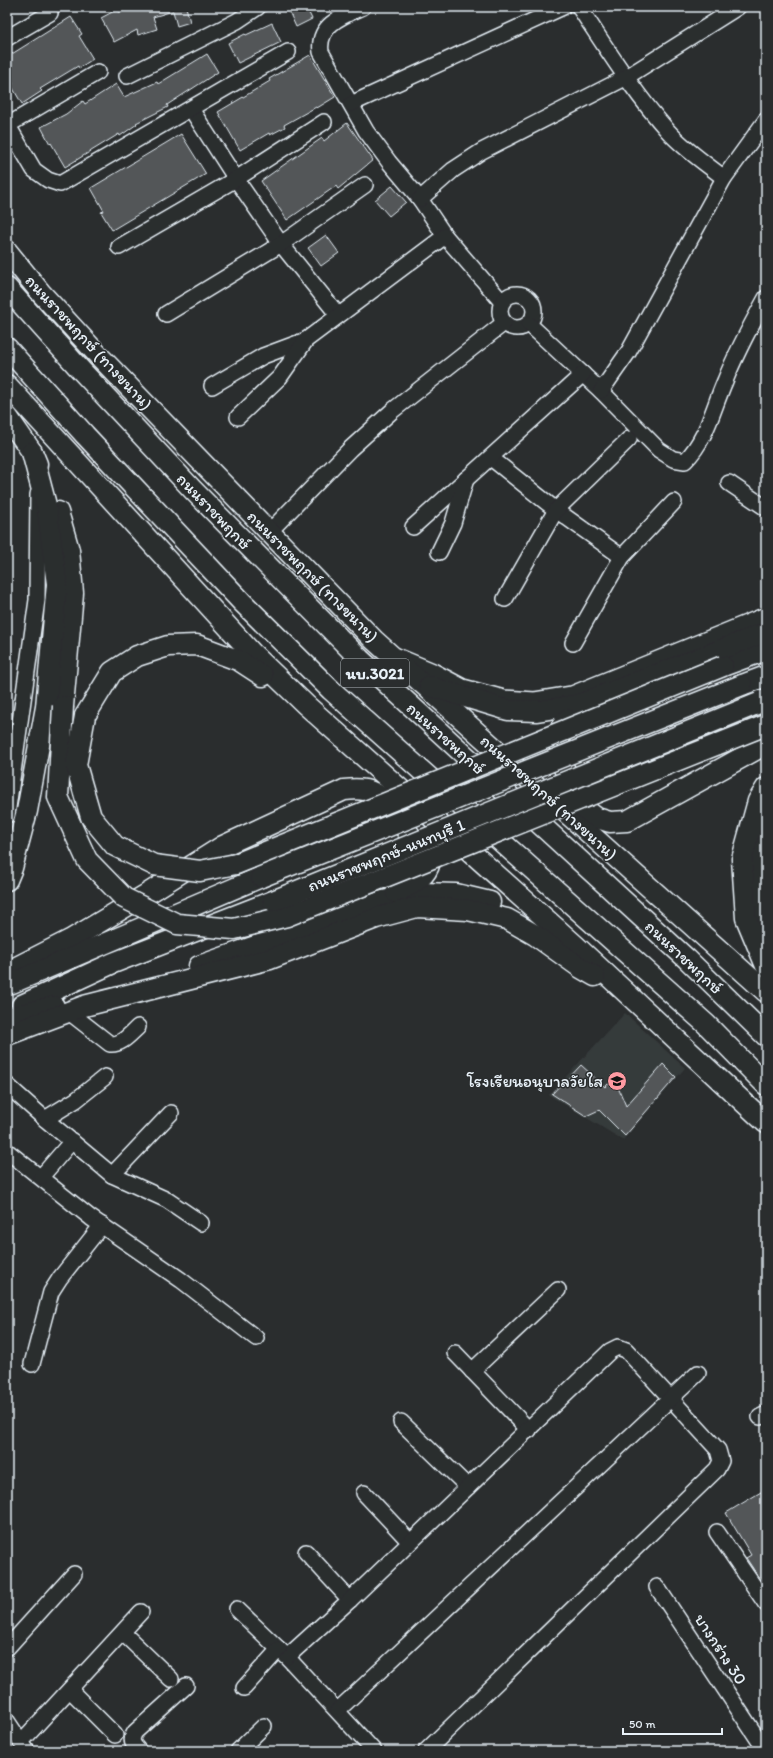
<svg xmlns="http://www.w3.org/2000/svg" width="773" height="1758" viewBox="0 0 773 1758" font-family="Itim,'Playpen Sans Thai',sans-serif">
<rect width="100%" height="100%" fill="#2a2d2e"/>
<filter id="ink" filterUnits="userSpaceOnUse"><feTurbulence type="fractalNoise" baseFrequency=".025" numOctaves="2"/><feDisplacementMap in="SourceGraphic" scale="8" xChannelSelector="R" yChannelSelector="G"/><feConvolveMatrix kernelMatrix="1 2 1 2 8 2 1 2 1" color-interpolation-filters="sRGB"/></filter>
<g filter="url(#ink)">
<path fill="#363a3b" d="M625,1013L685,1068L623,1140L549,1095Z"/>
<g fill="#535759" stroke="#e8f1f8">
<path d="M136,7H186L190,22L177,26L173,11L153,17L157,29L138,35L137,30L114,42L101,18L118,9L119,12Z"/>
<path d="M287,7H306L312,19L296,27Z"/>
<path d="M71,17L82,34L79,36L93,59L79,68L78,66L40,89L42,91L22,104L11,85L13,84L7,73V57Z"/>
<path d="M272,23L281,42L238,63L228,43L245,34L246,35Z"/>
<path d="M207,54L218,72L167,105L168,107L136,123L137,124L120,136L119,134L65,167L51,143L50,144L41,127L66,114L83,101L85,104L116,84L124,97L157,82L158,84Z"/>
<path d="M310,55L335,97L317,108L316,107L284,125L285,127L270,135L269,133L240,150L218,112L270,81L269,79Z"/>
<path d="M347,123L373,160L338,189L336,186L287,220L261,181L322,138L324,141Z"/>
<path d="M181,134L206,174L112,230L101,212L104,211L91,188Z"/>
<path d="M392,186L406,202L389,216L375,200Z"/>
<path d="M326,235L339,253L321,266L308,248Z"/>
<path d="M663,1064L676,1077L625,1136L599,1110L586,1116L552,1094L562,1083L563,1084L581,1065L605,1087L608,1084L617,1085L626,1106Z"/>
<path d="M766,1489V1588L746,1558L751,1555L726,1513Z"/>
</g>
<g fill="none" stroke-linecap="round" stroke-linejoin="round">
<g stroke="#e8f1f8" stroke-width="18">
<g id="minor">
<path d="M363,7C342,16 317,25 321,52L366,131L389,162L420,199L445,236L502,302"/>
<path d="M579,7C607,49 634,93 668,131C684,149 705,163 724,178"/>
<path d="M7,38L50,13"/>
<path d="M127,76L237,21L258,7"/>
<path d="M351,104L563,7"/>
<path d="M191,109L236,179L281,244L338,315"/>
<path d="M7,124L34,170L48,180L60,184L288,52"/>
<path d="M8,125L98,72"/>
<path d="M420,199L453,170L482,151L625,78L738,7"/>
<path d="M119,247L236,179L324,122"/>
<circle cx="517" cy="311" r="17"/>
<path d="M166,314L281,244L365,185"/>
<path d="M529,324L601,391L659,450L673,459L685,461C707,439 713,408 725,381C736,353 751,325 766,298"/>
<path d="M212,386L263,356L306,340"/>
<path d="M601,391L629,351L724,178L766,120"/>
<path d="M238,417L280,377L306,340L445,236"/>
<path d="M491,458L556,510L622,557"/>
<path d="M729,483L766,508"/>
<path d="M413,527L583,374"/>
<path d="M269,532L350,449L392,411L504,323"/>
<path d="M439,552L453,523L466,479"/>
<path d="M505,599L556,510L629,439"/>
<path d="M573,643L622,557L674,502"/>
<path d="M397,656L433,671L463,687L504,698L535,700L572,694L766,615"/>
<path d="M7,815L37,600L38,494"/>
<path d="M766,824L757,862L762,918L766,927"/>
<path d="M69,1012L110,1044C122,1045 130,1034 138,1027"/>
<path d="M7,1085L45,1119L112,1175L167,1200L201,1223"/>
<path d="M45,1119L76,1100L105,1077"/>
<path d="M7,1151L91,1218L181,1280L256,1338"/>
<path d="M112,1175L171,1113"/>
<path d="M41,1177L72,1141"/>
<path d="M455,1353L529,1430"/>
<path d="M32,1364L51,1292L60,1278L102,1225"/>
<path d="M472,1371L558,1290"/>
<path d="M760,1417L766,1414"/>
<path d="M401,1422L468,1487"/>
<path d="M364,1493L410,1542"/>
<path d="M717,1532L766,1604"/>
<path d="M306,1552L350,1600"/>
<path d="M657,1587L766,1751"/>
<path d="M237,1609L287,1657L374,1751"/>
<path d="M123,1633L171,1679"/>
<path d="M7,1648L74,1574"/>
<path d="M287,1657L350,1600L610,1351L618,1347L626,1350L718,1450L721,1461L717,1469L426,1751"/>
<path d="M244,1688L279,1649"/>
<path d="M70,1690L115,1735"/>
<path d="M338,1710L698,1373"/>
<path d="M7,1721L21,1742"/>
<path d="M27,1751L21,1742L141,1612"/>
<path d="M139,1751C132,1744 130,1740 135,1732L186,1686"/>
<path d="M238,1751L264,1726"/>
</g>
</g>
<g stroke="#e8f1f8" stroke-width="23">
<g id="major">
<path d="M7,251L41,293L99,356L374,640L766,992"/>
<path d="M7,288L78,367L193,490L360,659L687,959L766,1036"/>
<path d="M7,348L85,435L242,602L331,690L706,1024L766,1085"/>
<path d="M7,385L252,653L306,705L575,945L766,1123"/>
<path d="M7,416L32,452L37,464"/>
<path d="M58,512L69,550L73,593L63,706"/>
<path d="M723,666L766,650"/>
<path d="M742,685L766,676"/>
<path d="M429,686L508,710L537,711L579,704L766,632"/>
<path d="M85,716L112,672L137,656L168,646L197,645L240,661L263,676"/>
<path d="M567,719L558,732L562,764L582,807L597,818L610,822L627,821L766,744"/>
<path d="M766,788L758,801L742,859L746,918L766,966"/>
<path d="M7,880L12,868L27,811L46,707L57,584L47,509L32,452"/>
<path d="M199,966L383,901L421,893L456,894L490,902"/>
<path d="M7,972L70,940L147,894L223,846L344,790C360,788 372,789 384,800L430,862C426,879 410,885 396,893"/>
<path d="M12,983L261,877"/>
<path d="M22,1005L113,963L273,901"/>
<path d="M7,1018L54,1006"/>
<path d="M7,1035L84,1006L270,959L376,918L417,907L468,910L507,919L535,935L581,968L595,976"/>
</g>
</g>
<use href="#minor" stroke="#2a2d2e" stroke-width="15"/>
<use href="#major" stroke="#2a2d2e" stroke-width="20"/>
<g stroke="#e8f1f8" stroke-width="23" stroke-linecap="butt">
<g id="major-bridge">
<path d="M63,706L58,797L87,860L124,898L177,924L234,929L287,916L766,725"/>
<path d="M85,716L76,765L91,817L115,846L154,865L200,871L236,864L723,666"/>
<path d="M261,877L742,685"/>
<path d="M273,901L759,703"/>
</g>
</g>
<use href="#major-bridge" stroke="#2a2d2e" stroke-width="20"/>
</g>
</g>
<defs>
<g id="school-disc" transform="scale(1)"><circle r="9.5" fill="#ff9aa2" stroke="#2a2d2e"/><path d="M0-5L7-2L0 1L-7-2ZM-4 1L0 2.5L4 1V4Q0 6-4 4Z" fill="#111"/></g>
</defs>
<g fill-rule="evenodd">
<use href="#school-disc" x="617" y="1081"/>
</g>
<g text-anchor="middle" stroke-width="3" stroke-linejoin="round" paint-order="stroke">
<rect fill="#2a2d2e" stroke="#afb6bb" stroke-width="1" x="341" y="659" width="68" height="28" rx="3"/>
<g font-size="16" font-weight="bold" fill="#e8f1f8">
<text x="375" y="679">นบ.3021</text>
</g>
<g font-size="17" fill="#e8f1f8" stroke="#2a2d2e">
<text transform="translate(89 342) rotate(47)" y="6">ถนนราชพฤกษ์ (ทางขนาน)</text>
<text transform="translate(214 511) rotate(46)" y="6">ถนนราชพฤกษ์</text>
<text transform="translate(313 576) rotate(45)" y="6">ถนนราชพฤกษ์ (ทางขนาน)</text>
<text transform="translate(446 738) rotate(42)" y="6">ถนนราชพฤกษ์</text>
<text transform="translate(549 797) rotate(42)" y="6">ถนนราชพฤกษ์ (ทางขนาน)</text>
<text transform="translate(386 855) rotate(-22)" y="6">ถนนราชพฤกษ์-นนทบุรี 1</text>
<text transform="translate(684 957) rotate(43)" y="6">ถนนราชพฤกษ์</text>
<text transform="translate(721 1649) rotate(57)" y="6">บางกร่าง 30</text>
</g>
<g font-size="17" fill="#e8f1f8" stroke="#2a2d2e" text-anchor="end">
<text x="603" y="1087">โรงเรียนอนุบาลวัยใส</text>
</g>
</g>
<rect width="773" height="1758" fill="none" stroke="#2a2d2e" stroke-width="24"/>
<rect x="12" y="12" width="749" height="1734" fill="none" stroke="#e8f1f8" stroke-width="1.5" filter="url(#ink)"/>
<path d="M623 1728v6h99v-6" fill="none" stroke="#e8f1f8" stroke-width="2"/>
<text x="629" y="1728" font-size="12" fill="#e8f1f8" stroke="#2a2d2e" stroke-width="3" paint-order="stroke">50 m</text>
</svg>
